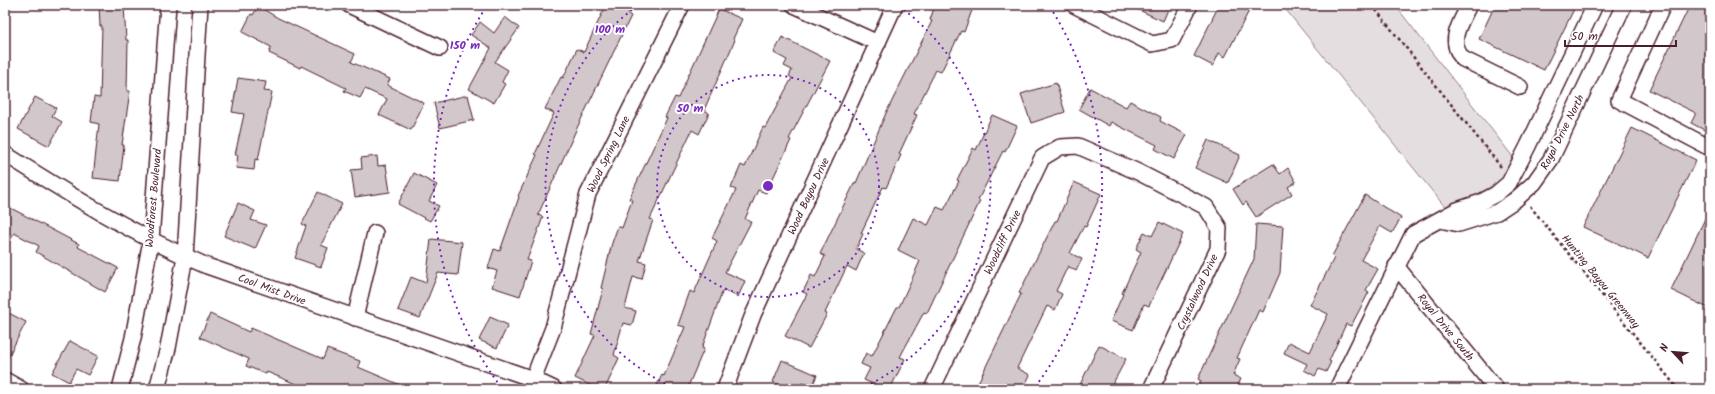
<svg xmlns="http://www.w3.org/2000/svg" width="1715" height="394" viewBox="0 0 1715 394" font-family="Kalam,sans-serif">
<rect width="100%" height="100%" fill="#fff"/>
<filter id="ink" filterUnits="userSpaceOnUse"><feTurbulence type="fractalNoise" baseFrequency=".025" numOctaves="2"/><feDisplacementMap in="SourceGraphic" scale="8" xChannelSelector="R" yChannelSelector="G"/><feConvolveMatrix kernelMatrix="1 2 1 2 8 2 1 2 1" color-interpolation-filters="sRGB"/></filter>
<g filter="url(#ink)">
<path fill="#e5dee0" stroke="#987e86" d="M1282,5H1395L1513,157L1501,181L1481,196L1445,207Z"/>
<g fill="#d2c7cb" stroke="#4a1f2b">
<path d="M99,5H124L126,40H128L127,91H130L122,145H124L120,181L93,178L99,124L91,122L94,97L100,98L102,26H100Z"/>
<path d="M606,5H633L628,14L631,16L576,130L538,215L543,217L527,260L531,261L520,296L492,287L497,271L488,268L494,249L500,251L519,197L518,196L537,155L535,154L554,113L545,109L561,77L563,78L577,49L584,52Z"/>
<path d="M935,5H974L964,32L961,31L941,72L936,70L914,114L917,115L899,154L901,155L886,188L883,187L861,233L863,234L856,249L864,253L856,271L847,266L825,313L827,314L809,348L785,336L807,294L803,292L811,275L815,277L825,256L820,254L855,182L856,183L886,113L932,21L930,20Z"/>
<path d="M1128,5H1170L1163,21Z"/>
<path d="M1219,5H1252L1225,57L1219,53L1213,66L1194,56Z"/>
<path d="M1495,5H1576L1544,70L1479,39Z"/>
<path d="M1690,5H1710V133L1691,123L1696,113L1649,90Z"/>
<path d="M258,6L278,18L355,54L351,62L390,79L387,85L424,103L411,130L379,115L387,99L365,89L360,98L344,91L346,88L301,66L300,68L269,53L271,47L242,32L251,14L253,15Z"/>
<path d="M719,9L742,19L733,39L735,40L704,110L709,113L699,134L692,130L650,219L653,220L639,261L646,263L642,279L633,277L625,308L636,311L632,325L623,323L614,355L619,358L605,389H598L575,378L595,335L591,334L603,289L601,288L612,243L618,226L622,228L632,200L629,199L667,118L665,117L675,97L678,98Z"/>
<path d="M505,17L519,28L495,62L508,70L502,82L505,84L494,103L469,89L491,48L471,35L480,22L494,33Z"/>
<path d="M782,37L830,61L789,139L791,140L766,193L758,190L745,219L751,222L725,272L745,281L738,297L723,290L702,348L704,349L687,389H655L662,375L664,376L685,327L678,325L690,291L694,293L717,241L712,238L736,190L731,188L741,165L745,167L763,127L765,128L792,78L789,76L792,70L784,66L787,60L774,53Z"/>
<path d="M238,78L266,82L264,91L272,92L258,160L255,159L254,170L236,168L238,155H235L244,114L232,112Z"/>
<path d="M1056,83L1065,112L1031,123L1021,94Z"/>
<path d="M1090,88L1126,107L1130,101L1161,117L1160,121L1187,135L1174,159L1155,149L1157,145L1111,122L1109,126L1079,109Z"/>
<path d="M468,95L474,120L440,128L434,103Z"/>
<path d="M35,97L56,108L52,116L62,122L49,146L18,129Z"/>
<path d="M992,115L1017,126L1005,152L1003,151L978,200L980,201L927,313L924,312L900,357L905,359L890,389H884L864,380L870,368L861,364L866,353L872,356L897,307H899L920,261L898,250L913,218L928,225L937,207L944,210L959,181L957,180L973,148L976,150Z"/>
<path d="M1632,128L1696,160L1648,258L1583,227Z"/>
<path d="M1208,140L1240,155L1228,183L1195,168Z"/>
<path d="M377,156L378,166L386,165L390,192L355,197L351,170L362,169L361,158Z"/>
<path d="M1273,164L1280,174L1288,168L1296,182L1288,187L1292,194L1256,217L1246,202L1243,205L1233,189Z"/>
<path d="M414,173L437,185L429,201L439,206L430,221L398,204Z"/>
<path d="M1074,182L1101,194L1086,227L1084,226L1070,253L1082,259L1076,271L1068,266L1056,291L1062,294L1055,310L1047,306L1017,368L1030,375L1023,389H975L1021,294L1019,293L1055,221H1057Z"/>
<path d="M318,192L342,204L321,245L328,248L321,267L295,258L306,226L302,224Z"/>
<path d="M1365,195L1401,218L1392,233L1380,226L1361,260L1378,269L1366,290L1369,292L1351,326L1346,324L1329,361L1331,362L1326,372L1319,369L1315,376L1304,370L1307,364L1284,353L1289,342L1310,352L1328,314L1310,305L1334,258L1332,256Z"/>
<path d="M238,203L255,211L251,220L266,225L255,249L224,236Z"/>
<path d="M5,205L79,244L78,247L118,268L105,292L36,252L39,246L14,233L5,251Z"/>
<path d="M1710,208V309L1671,290Z"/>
<path d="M1159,222L1183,234L1149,306L1144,304L1133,330L1111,321L1123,294L1122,293L1141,252L1136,249L1144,232L1152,236Z"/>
<path d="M1256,224L1283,226L1280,273L1263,312L1259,310L1237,358L1240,359L1233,375L1241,379L1236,389H1197L1201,381L1198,379L1254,259Z"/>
<path d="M431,239L462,242L458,275L438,273L420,318L398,310L411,277L426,283Z"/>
<path d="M5,311L26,322L5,363Z"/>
<path d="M210,314L249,332L251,328L323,359L327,349L360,361L358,367L410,389H308L267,372L266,374L246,366L249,359L200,337Z"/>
<path d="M490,317L508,325L497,348L479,340Z"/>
<path d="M70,341L98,356L88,375L76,369L69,382L52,373Z"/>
<path d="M1099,345L1126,359L1110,389H1078Z"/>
<path d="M782,360L817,375L812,387L802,383L800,389H789L773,382Z"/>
</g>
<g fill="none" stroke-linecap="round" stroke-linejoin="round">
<g stroke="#4a1f2b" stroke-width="18">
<g id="minor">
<path d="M349,5L440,48"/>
<path d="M794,5L878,43"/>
<path d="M1074,5L1152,44L1172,40L1190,5"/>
<path d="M1469,5C1460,24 1447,41 1463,59L1520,87"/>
<path d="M1663,5L1619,100L1710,148"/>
<path d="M5,154C70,195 136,236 207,266L533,379L554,389"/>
<path d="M1440,220L1459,224L1497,212L1515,200L1534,183L1551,159L1624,5"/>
<path d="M1396,266L1496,389"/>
<path d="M355,318L375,233"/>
<path d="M533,379L553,328L588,194L682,5"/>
<path d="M5,380L21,389"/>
<path d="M120,389L133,338L151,240L168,5"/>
<path d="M157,389L168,348L185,257L200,5"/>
<path d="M725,389L753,315L895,5"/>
<path d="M932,389L1042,158L1060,147L1078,146L1138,172L1206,207L1219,228L1218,249L1151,389"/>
<path d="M1337,389L1413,234L1457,210L1481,202L1496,194L1509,183L1528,146L1595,5"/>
</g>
</g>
<g stroke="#4a1f2b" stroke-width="2.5" stroke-dasharray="3 3" stroke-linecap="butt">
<path d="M1372,5L1501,167"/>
<path d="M1530,206L1678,389"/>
</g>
<use href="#minor" stroke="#fff" stroke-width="15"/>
</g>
</g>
<g fill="none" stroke="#7b2cbf" stroke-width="2" stroke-dasharray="2 4">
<circle cx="768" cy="186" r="111"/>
<path d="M676 389A223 223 0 0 1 637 6M899 6A223 223 0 0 1 860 389"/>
<path d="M501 387A334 334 0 0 1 486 7M1050 7A334 334 0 0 1 1035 387"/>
</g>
<g text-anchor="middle" stroke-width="4" stroke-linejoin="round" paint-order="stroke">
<g font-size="11" fill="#4a1f2b" stroke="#fff">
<text transform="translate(1562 132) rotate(-63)" y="4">Royal Drive North</text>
<text transform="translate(608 154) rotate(-64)" y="4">Wood Spring Lane</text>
<text transform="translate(808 196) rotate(-65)" y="4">Wood Bayou Drive</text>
<text transform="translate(153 198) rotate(-85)" y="4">Woodforest Boulevard</text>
<text transform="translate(1002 242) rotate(-64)" y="4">Woodcliff Drive</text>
<text transform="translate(1601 281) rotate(51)" y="4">Hunting Bayou Greenway</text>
<text transform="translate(272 289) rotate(20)" y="4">Cool Mist Drive</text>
<text transform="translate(1197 292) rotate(-65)" y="4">Crystalwood Drive</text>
<text transform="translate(1446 327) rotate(51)" y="4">Royal Drive South</text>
</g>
</g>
<circle cx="768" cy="186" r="6" fill="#7b2cbf" stroke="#fff" stroke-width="2"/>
<g font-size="12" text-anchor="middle" font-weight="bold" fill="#7b2cbf" stroke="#fff" stroke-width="4" stroke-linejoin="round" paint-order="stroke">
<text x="610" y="33">100 m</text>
<text x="465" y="49">150 m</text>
<text x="690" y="112">50 m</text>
</g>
<rect width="1715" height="394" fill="none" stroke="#fff" stroke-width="20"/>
<rect x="10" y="10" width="1695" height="374" fill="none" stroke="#4a1f2b" stroke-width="1.5" filter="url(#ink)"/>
<g transform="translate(1673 352) rotate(296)" stroke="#ffffff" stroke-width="3" paint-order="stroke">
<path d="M0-3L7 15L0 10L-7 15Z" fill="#4a1f2b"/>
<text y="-6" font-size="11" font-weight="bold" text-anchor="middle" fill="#4a1f2b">N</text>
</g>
<path d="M1565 40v6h111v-6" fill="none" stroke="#4a1f2b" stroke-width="2"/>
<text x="1571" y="40" font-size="12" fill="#4a1f2b" stroke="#ffffff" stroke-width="3" paint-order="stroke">50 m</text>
</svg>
